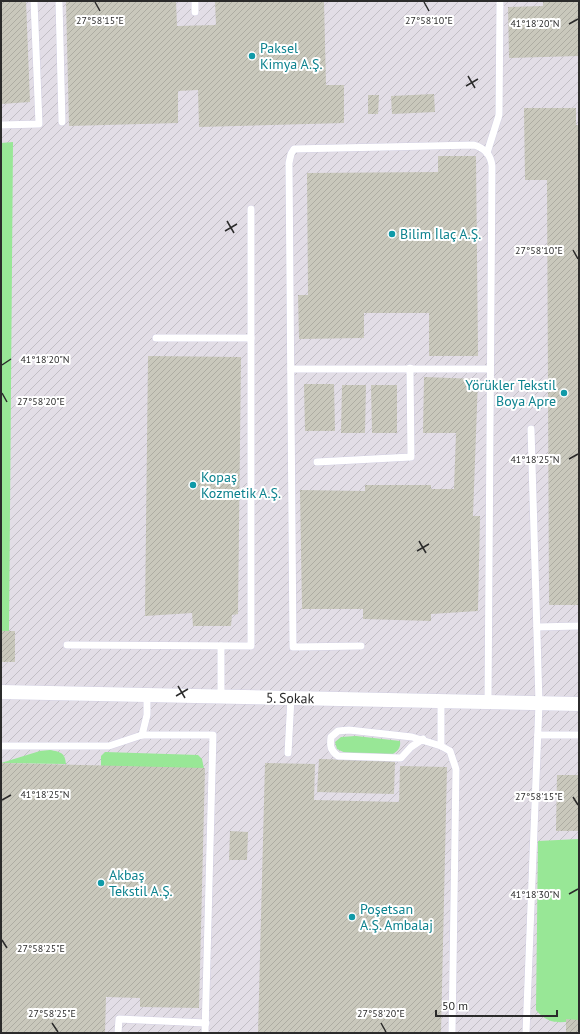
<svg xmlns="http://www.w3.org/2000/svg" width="580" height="1034" viewBox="0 0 580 1034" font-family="'PT Sans',sans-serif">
<defs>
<pattern id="industrial-furrows" width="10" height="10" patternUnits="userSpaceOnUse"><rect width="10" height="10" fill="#e2dde6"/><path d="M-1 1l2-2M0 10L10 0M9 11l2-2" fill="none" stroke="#c2bec5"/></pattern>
<pattern id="building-hatch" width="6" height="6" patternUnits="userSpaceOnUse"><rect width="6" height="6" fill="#c9c8bc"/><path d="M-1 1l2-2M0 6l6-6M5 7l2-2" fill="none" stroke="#adaca2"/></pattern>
</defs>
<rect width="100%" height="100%" fill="#eeecdc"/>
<rect fill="url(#industrial-furrows)" x="1" y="1" width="578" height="1032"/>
<g fill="#98e796">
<path d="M13,142L9,631H1V143Z"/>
<path d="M356,736L400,741C401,747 398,751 393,754C388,756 358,755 352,754C346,754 342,751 337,749L335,742L341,737Z"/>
<path d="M50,750C60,752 65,752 66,764L1,763L40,751Z"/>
<path d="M105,752L198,755L202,759L204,769L101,766V756Z"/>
<path d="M579,839V1021C559,1022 550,1026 536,1010L538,841Z"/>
</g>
<g fill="url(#building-hatch)">
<path d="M1,1H26L30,102L1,104Z"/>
<path d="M66,1H176L177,26L216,25L215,1H324L326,85H344V123L199,127L198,90L178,91V123L69,126Z"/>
<path d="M543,1H579V56L509,58L508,7L543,6Z"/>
<path d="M434,94L435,112L392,114L391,96Z"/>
<path d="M368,95H379L378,114H368Z"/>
<path d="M524,108H576V125H579V605H549L547,180H525Z"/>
<path d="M438,156H476L478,356H429V313H364V338L299,339L298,295H308L307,173L438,172Z"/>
<path d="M148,356L241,357L238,614L232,615L231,626H193L192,613L145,616Z"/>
<path d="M424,377L478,379L473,516H480L478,611L431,614V621L363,619V609H302L300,490L365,491V485H431V489H454L456,433H423Z"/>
<path d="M304,384H334L335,431H305Z"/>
<path d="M342,385H366L365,433H341Z"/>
<path d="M371,385H397V433H372Z"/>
<rect x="1" y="631" width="14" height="31"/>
<path d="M319,759L395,761L394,794L317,792Z"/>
<path d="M1,763L205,768L199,1008L140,1007V998L106,997L105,1033H1Z"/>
<path d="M265,763L315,764L314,800L399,802L400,766L447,767L441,1033H258Z"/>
<path d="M557,775H579V831H556Z"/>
<path d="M230,831L248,832L247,860H229Z"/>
<path d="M566,1019L579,1020V1033H566Z"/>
</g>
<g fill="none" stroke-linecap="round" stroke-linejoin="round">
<g stroke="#d4d1e4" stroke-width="8">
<g id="service">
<path d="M59,1L62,122"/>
<path d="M195,1V12"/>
<path d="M1,125L39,124L34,1"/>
<path d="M487,153L499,115L500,1"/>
<path d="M156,338H251"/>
<path d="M291,369H490"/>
<path d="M317,462L411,457L410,368"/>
<path d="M537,627L579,626"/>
<path d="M67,645L251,646V209"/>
<path d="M361,646L293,647L289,163L291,154L294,149L474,145C484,148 491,155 492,166L488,702"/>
<path d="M221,696V646"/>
<path d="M441,701V746L450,751L456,769L452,1033"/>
<path d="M142,735L147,715V695"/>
<path d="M538,735H579"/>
<path d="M423,739L411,747L401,758L338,756C330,750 330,746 331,737L338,731L349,730L412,737L441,746"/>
<path d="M1,746H109L142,735H213L205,1033"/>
<path d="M288,753L291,698"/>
<path d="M118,1033L119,1019L206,1023"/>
<path d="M526,1033L539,703L531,429"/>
</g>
</g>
<g stroke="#d4d1e4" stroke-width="15">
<path id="minor" d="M1,692L579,704"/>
</g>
<use href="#service" stroke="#fff" stroke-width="7"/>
<use href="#minor" stroke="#fff" stroke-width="14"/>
</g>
<path fill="none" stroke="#2b2b2b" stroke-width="1.5" d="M95,2L100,11M424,2L429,11M569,24L578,19M468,76L475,88M466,86L478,79M227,221L234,233M225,231L237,224M573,250L578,259M2,365L11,359M2,393L7,402M569,459L578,454M419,541L426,553M417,551L429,544M178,686L185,698M176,696L188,689M573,797L578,805M2,800L11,795M569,894L578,889M2,940L7,948M52,1023L58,1032M381,1023L386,1032"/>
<g fill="#0f9aa8" stroke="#fff" stroke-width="1.5">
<circle cx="252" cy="56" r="4"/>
<circle cx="392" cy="234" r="4"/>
<circle cx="564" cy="393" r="4"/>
<circle cx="193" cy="485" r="4"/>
<circle cx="101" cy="883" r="4"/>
<circle cx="352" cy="917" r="4"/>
</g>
<g text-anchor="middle" stroke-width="4" stroke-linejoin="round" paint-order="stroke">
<g font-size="14" fill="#0d838f" stroke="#fff" text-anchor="start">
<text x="260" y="53">Paksel<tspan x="260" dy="16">Kimya A.Ş.</tspan></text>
<text x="400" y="239">Bilim İlaç A.Ş.</text>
<text x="556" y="390" text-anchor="end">Yörükler Tekstil<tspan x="556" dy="16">Boya Apre</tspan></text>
<text x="201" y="482">Kopaş<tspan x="201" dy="16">Kozmetik A.Ş.</tspan></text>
<text x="109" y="880">Akbaş<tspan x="109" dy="16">Tekstil A.Ş.</tspan></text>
<text x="360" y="914">Poşetsan<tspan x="360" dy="16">A.Ş. Ambalaj</tspan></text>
</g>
<g font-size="14" fill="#2b2b2b" stroke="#fff">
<text transform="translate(290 698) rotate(1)" y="5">5. Sokak</text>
</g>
</g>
<g font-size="10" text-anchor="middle" fill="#2b2b2b" stroke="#fff" stroke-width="4" stroke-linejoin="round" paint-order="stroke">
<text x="100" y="24">27°58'15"E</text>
<text x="429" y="24">27°58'10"E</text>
<text x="535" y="27">41°18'20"N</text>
<text x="539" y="254">27°58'10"E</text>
<text x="45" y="363">41°18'20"N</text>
<text x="41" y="405">27°58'20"E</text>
<text x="535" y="463">41°18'25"N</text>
<text x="45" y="798">41°18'25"N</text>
<text x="539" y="800">27°58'15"E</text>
<text x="535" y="898">41°18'30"N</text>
<text x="41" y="952">27°58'25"E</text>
<text x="52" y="1017">27°58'25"E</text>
<text x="381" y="1017">27°58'20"E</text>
</g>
<rect width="580" height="1034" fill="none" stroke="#2b2b2b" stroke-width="4"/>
<path d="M436 1010v6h121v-6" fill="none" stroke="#2b2b2b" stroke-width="2"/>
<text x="442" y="1010" font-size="12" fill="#2b2b2b" stroke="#ffffff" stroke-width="3" paint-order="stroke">50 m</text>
</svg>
